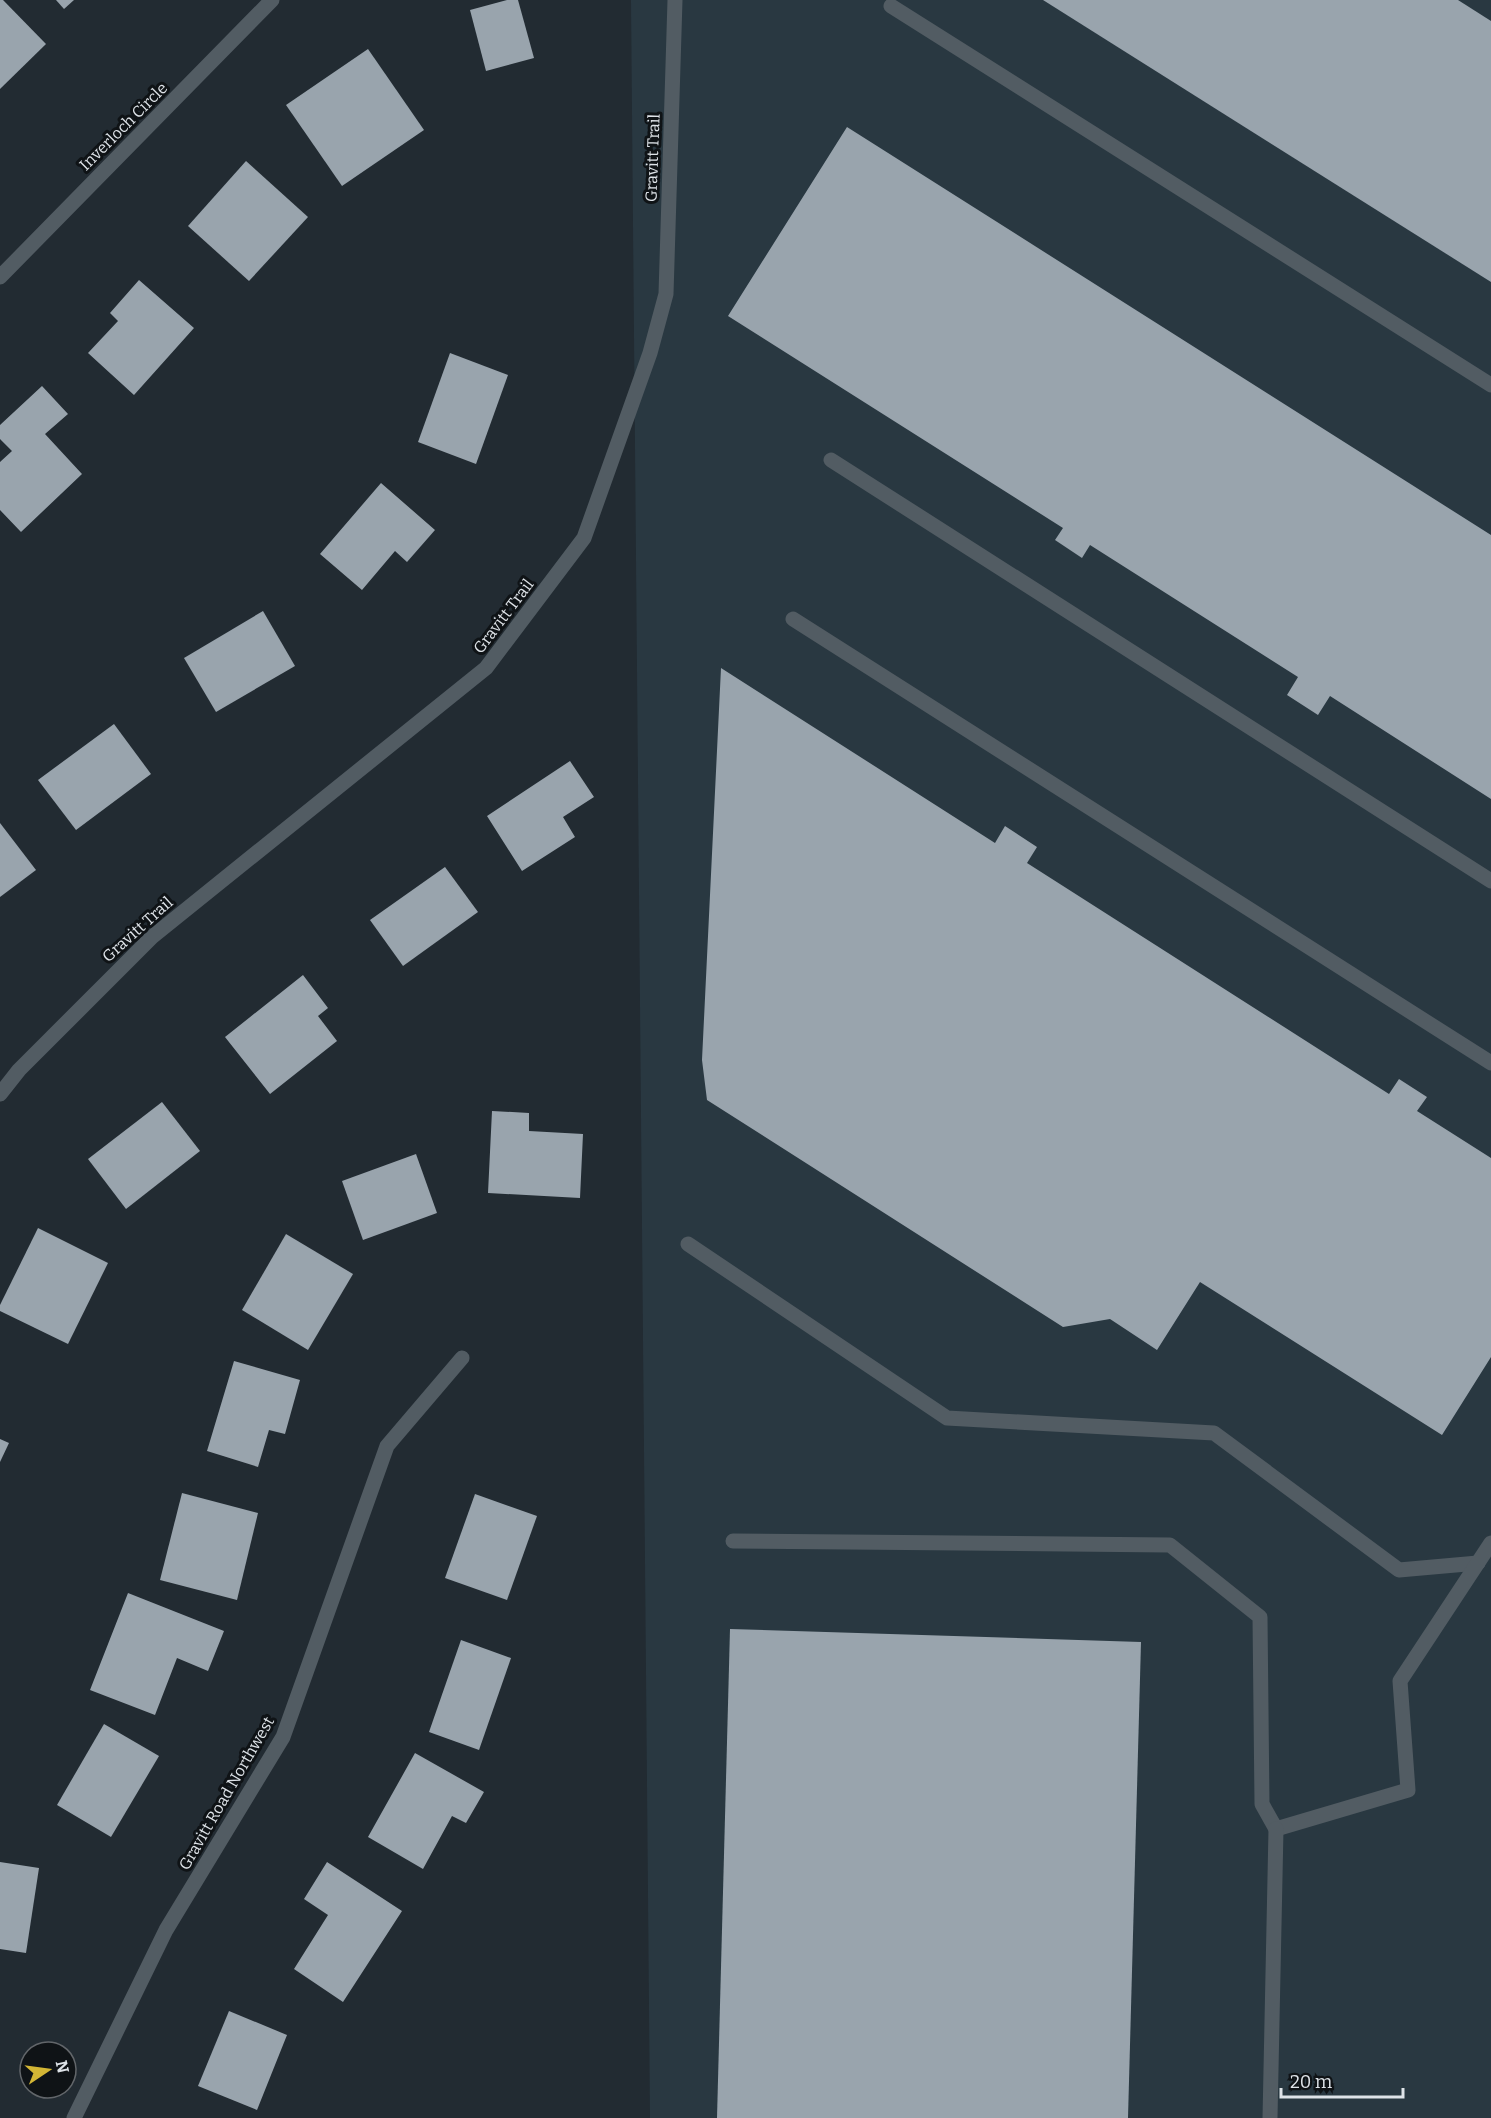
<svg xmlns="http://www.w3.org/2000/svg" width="1491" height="2118" viewBox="0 0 1491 2118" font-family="Bitter,serif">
<rect width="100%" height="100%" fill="#222b32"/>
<path fill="#293841" d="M631,0H1491V2118H650Z"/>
<g fill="#99a4ad">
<path d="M0,0H3L46,44L0,89Z"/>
<path d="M56,0H74L64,9Z"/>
<path d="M507,0H518L534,58L486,71L470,10Z"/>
<path d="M1043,0H1458L1491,21V282Z"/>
<path d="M368,49L424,130L342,186L286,105Z"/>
<path d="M847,127L1491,535V799L1330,696L1318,715L1287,695L1298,677L1090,545L1082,558L1055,540L1063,528L728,316Z"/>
<path d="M246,161L308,217L249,281L188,226Z"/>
<path d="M139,280L194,328L134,395L88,353L118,321L110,313Z"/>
<path d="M450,353L508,375L476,464L418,442Z"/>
<path d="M42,386L68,414L45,434L82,474L21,532L0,510V462L12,451L0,439V425Z"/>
<path d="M381,483L435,530L407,562L395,551L362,590L320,554Z"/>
<path d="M263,611L295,666L216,712L184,658Z"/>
<path d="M721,668L995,843L1005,826L1037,847L1027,863L1389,1094L1399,1079L1427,1097L1417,1111L1491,1158V1357L1442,1435L1200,1282L1157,1350L1110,1319L1063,1327L707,1100L702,1060Z"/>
<path d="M114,724L151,774L76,830L38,780Z"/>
<path d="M570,761L594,797L563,817L575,837L522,871L487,816Z"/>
<path d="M0,823L36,870L0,897Z"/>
<path d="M445,867L478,912L403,966L370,920Z"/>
<path d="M303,975L328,1008L318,1016L337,1041L270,1094L225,1037Z"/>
<path d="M162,1102L200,1151L126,1209L88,1159Z"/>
<path d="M492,1111L529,1113V1131L583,1134L580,1198L488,1193Z"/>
<path d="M416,1154L437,1213L363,1240L342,1181Z"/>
<path d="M38,1228L108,1263L68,1344L0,1311V1305Z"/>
<path d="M286,1234L353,1274L308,1350L242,1310Z"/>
<path d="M234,1361L300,1380L285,1434L269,1430L258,1467L207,1451Z"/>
<path d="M0,1439L9,1443L0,1462Z"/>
<path d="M182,1493L258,1513L237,1600L160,1580Z"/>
<path d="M475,1494L537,1516L507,1600L445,1578Z"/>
<path d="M128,1593L224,1631L208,1671L177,1658L155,1715L90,1690Z"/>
<path d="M730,1629L1141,1642L1128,2118H717Z"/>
<path d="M461,1640L511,1658L479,1750L429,1732Z"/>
<path d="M104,1724L159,1756L111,1837L57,1805Z"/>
<path d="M415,1753L484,1792L466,1823L452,1816L423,1869L368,1837Z"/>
<path d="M0,1862L39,1868L26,1953L0,1949Z"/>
<path d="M327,1862L402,1911L343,2002L294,1969L328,1915L304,1899Z"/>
<path d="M229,2011L287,2035L257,2110L198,2086Z"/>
</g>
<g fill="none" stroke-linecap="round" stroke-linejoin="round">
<g stroke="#525c63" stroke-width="15">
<path d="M891,6L1491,385"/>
<path d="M0,277L272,0"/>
<path d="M831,460L1491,881"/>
<path d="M793,619L1491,1063"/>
<path d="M0,1094L19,1070L152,937L486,668L584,538L650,353L666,294L675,0"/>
<path d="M688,1244L947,1418L1214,1433L1399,1570L1478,1563"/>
<path d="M733,1541L1170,1545L1260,1617L1262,1804L1276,1829L1408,1790L1400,1681L1491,1543"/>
<path d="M74,2118L166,1930L283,1737L387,1446L462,1358"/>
<path d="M1270,2118L1276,1829"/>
</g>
</g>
<g text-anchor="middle" stroke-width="6" stroke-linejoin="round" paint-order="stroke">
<g font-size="16" fill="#dee3e8" stroke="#0f1316">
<text transform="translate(123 126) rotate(-45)" y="6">Inverloch Circle</text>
<text transform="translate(652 158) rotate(-88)" y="6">Gravitt Trail</text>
<text transform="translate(503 616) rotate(-53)" y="6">Gravitt Trail</text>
<text transform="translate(137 929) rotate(-42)" y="6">Gravitt Trail</text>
<text transform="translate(226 1793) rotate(-60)" y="6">Gravitt Road Northwest</text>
</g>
</g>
<g transform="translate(48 2070) rotate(77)"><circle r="28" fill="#0f1316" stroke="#62666a" stroke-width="1.5"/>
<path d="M0-4.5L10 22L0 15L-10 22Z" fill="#d3b635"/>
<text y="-9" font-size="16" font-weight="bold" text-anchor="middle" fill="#dee3e8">N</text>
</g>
<path d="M1281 2088v9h122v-9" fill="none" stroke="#dee3e8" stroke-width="3"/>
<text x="1290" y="2088" font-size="18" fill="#dee3e8" stroke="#0f1316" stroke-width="4.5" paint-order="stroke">20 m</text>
</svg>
